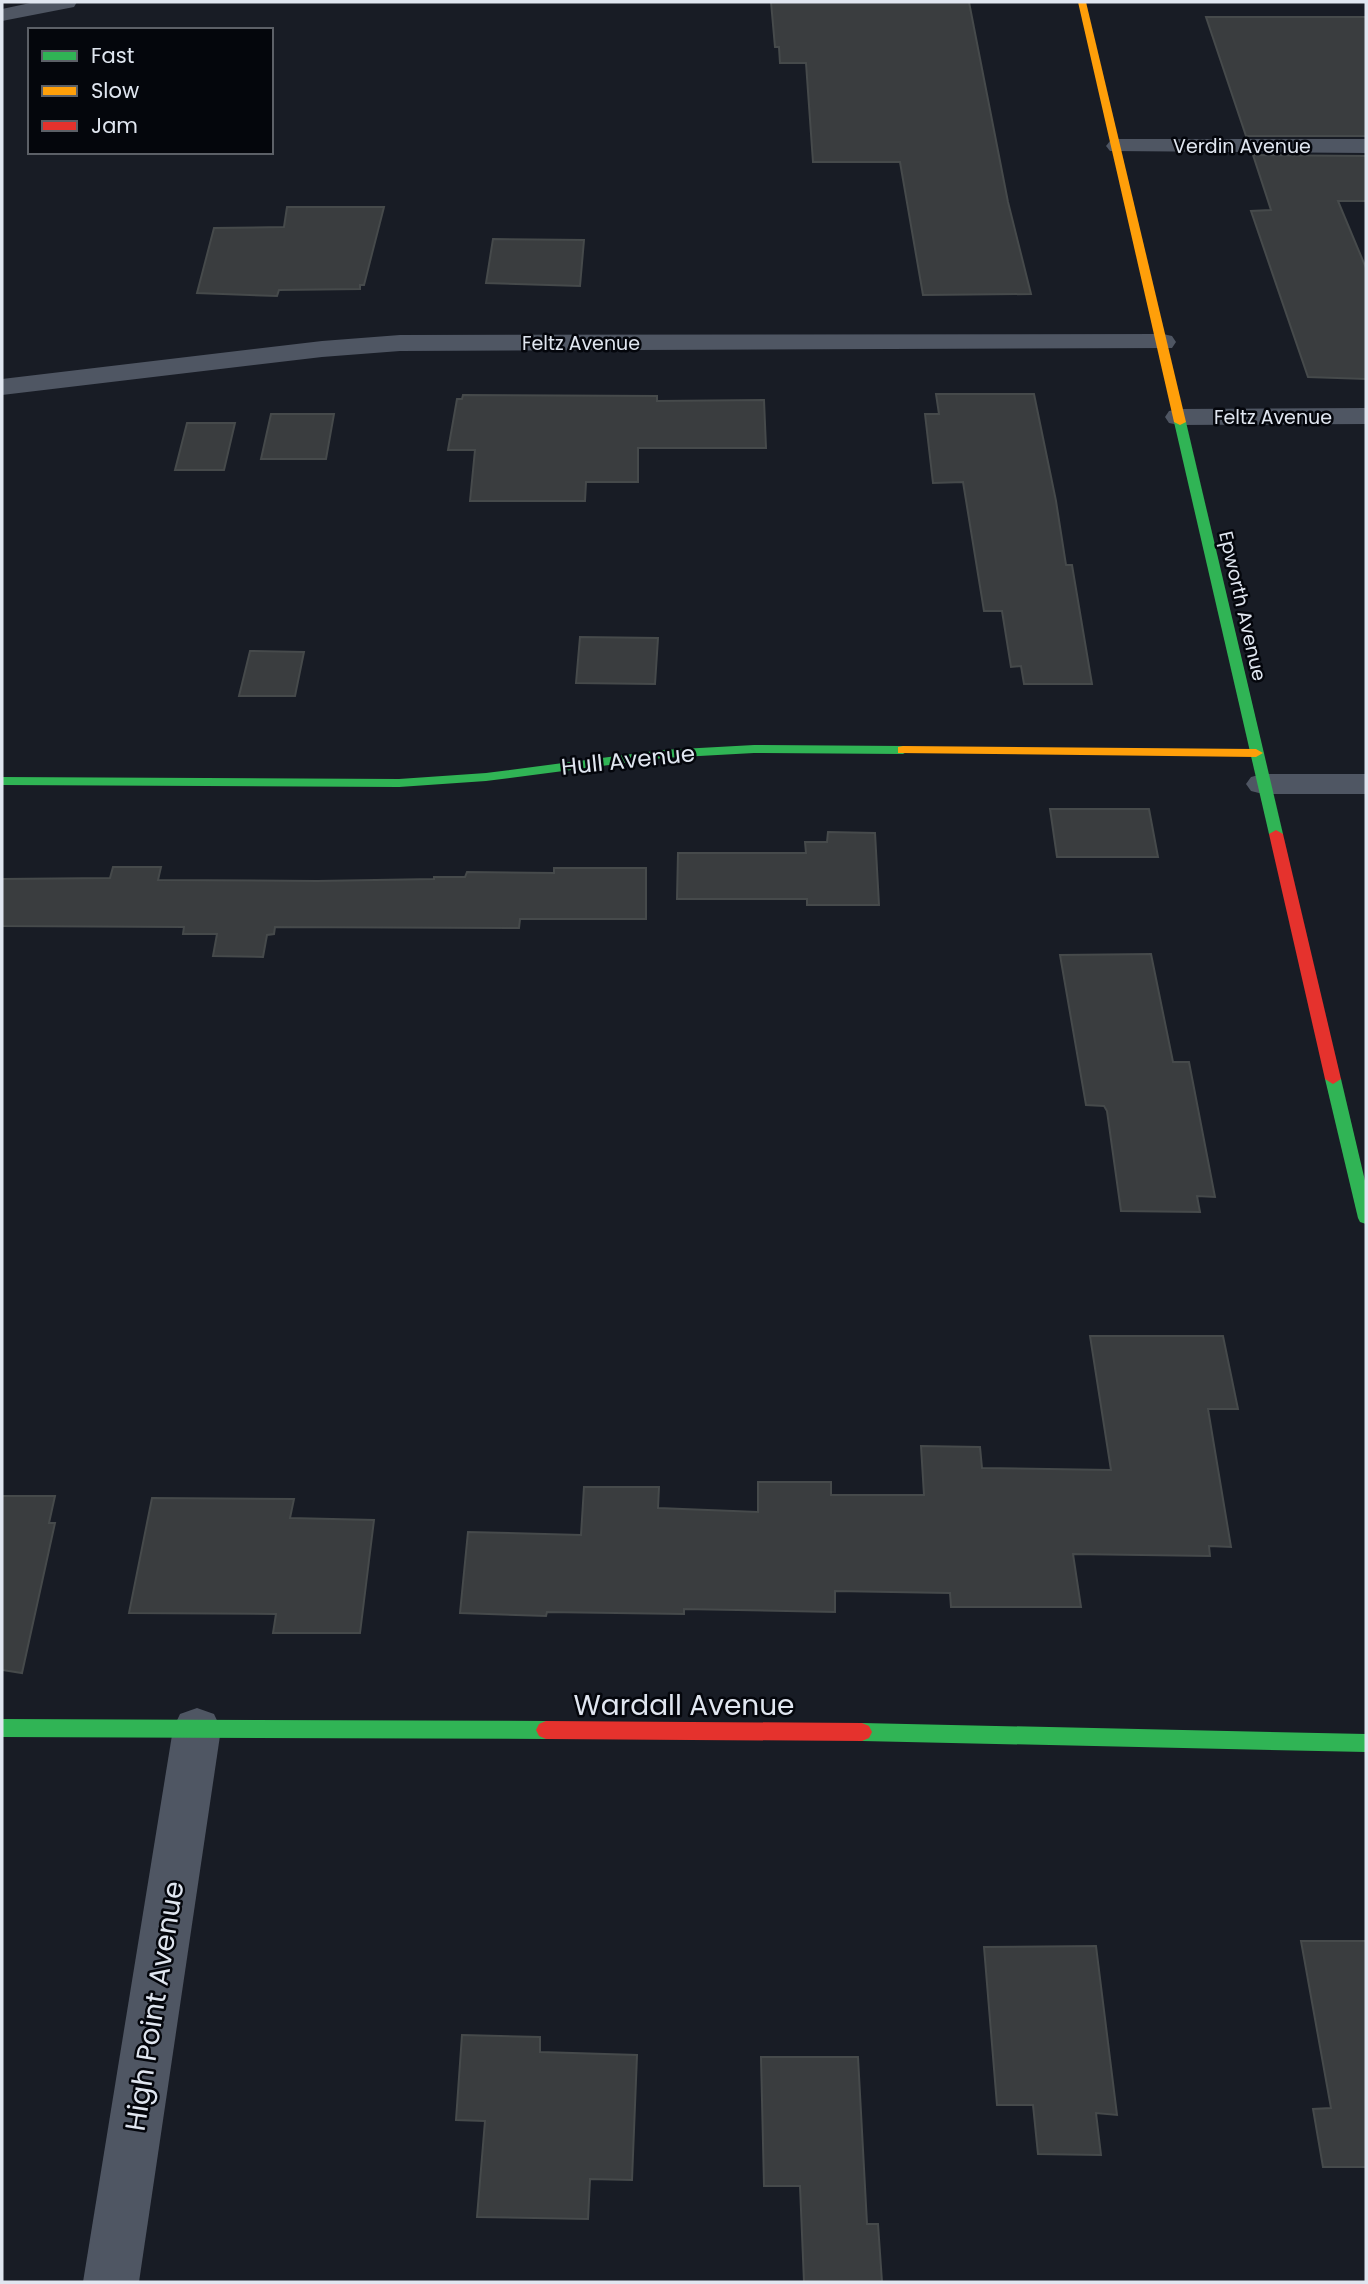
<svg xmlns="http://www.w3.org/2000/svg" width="1368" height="2284" viewBox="0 0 1368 2284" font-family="Poppins,sans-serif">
<rect width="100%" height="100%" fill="#181c25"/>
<g fill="#3a3d3f" stroke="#464a4b" stroke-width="2">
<path d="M771,2H969L1008,202L1031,294L923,295L900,162H813L806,63H780L779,47H775Z"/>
<path d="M1206,17H1366V136H1246Z"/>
<path d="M1253,155L1366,156V201H1338L1366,268V379L1308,377L1251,211L1271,210Z"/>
<path d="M287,207H384L364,285H360V289L279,290L277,296L197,293L214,228L284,227Z"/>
<path d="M493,239L584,240L580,286L486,283Z"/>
<path d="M936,394H1034L1056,501L1066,565H1072L1092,684H1024L1021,666L1011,667L1002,611H984L963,482L933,483L925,414H939Z"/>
<path d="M463,395L657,396V401L764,400L766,448H638V482H586L585,501H470L475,450H448L457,399H462Z"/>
<path d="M271,414H334L326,459H261Z"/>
<path d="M187,423H235L224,470H175Z"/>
<path d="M580,637L658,638L655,684L576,683Z"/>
<path d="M250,651L304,652L295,696H239Z"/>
<path d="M1050,809H1149L1158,857H1057Z"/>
<path d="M828,832L875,833L879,905H807V899H677L678,853H806L805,842H827Z"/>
<path d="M113,867H161L158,880L317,881L434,879V877H465L467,872L554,873V868H646V919H520L519,928L275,927L274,934L267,935L263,957L213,956L217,934H183L184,927L2,926V879L110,878Z"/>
<path d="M1151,954L1173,1062H1189L1215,1197L1197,1196L1200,1212L1121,1211L1107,1111L1104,1106L1086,1105L1060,955Z"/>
<path d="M1090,1336H1223L1238,1409H1208L1231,1547L1209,1546L1210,1556L1073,1554L1081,1607H951L950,1593L835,1591V1612L684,1609V1614L547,1612L546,1616L460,1613L468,1532L581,1535L584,1487H659L658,1508L758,1512V1482H831V1495H924L921,1446L980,1447L982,1468L1111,1470Z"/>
<path d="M2,1496H55L49,1523H55L22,1673L2,1670Z"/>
<path d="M152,1498L294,1499L290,1518L374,1520L360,1633H273L276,1614L129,1613Z"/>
<path d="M1301,1941H1366V2167H1323L1313,2109L1331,2108Z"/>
<path d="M1096,1946L1117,2115L1096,2113L1101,2155L1038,2154L1033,2105H997L984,1947Z"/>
<path d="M462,2035L540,2037V2052L637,2055L632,2180L590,2179L588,2219L477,2217L485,2121L456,2120Z"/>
<path d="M761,2057H858L867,2224H878L882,2282H804L800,2186H764Z"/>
</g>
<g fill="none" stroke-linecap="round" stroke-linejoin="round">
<g fill="#4f5663" fill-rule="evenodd">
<path d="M35,2H77L74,7L2,21V9Z"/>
<path d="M1118,139H1366V153L1110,151L1106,146L1110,141Z"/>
<path d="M1163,334L1172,336L1176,342L1172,348L400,351L322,357L2,395V379L322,341L400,335Z"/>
<path d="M1366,408V424L1179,425L1169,423L1165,417L1169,411L1179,409Z"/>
<path d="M1263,774H1366V794H1263L1251,791L1246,784L1251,777Z"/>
<path d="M197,1708L214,1714L221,1729L139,2282H83L173,1729L180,1714Z"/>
</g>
<g fill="#30b455" fill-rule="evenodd">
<path d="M1180,419L1186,422L1283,834L1276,838L1269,834L1174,422Z"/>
<path d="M754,745L903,746L910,750L903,754L754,753L663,758L486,781L399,787L2,785V777L399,779L486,773L663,750Z"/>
<path d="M1333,1074L1341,1079L1366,1185V1224L1360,1222L1358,1218L1325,1079Z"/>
<path d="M2,1719L546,1721L553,1724L556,1730L553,1736L546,1739L2,1737Z"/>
<path d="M862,1723L1366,1734V1752L862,1741L855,1738L852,1732L855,1726Z"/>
</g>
<g fill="#ff9f0a" fill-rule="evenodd">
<path d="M1078,2H1086L1186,422L1180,425L1174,422Z"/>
<path d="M903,746L1256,749L1263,753L1256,757L898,753V747Z"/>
</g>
<g fill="#e5322d" fill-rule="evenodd">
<path d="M1276,830L1283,834L1341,1079L1333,1084L1325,1079L1269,834Z"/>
<path d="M546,1721L862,1723L869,1726L872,1732L869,1738L862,1741L546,1739L539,1736L536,1730L539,1724Z"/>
</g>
</g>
<g text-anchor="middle" stroke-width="5" stroke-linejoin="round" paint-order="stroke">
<g font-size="19" fill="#e0e6f0" stroke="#04060c">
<text x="1242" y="153">Verdin Avenue</text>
<text x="581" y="350">Feltz Avenue</text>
<text x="1273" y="424">Feltz Avenue</text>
<text transform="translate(1243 606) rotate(77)" y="7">Epworth Avenue</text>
</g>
<g font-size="23" fill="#e0e6f0" stroke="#04060c">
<text transform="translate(628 760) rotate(-6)" y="8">Hull Avenue</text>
</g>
<g font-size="28" fill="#e0e6f0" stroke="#04060c">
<text x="684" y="1715">Wardall Avenue</text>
<text transform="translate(154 2006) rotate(-81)" y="10">High Point Avenue</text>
</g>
</g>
<rect width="1368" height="2284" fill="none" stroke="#e0e6f0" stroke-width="7"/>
<rect x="28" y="28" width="245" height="126" fill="#04060c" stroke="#5c6067" stroke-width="2"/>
<rect x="42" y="51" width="35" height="10" fill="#30b455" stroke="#5c6067" stroke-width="2"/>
<text x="91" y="63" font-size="21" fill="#e0e6f0">Fast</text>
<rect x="42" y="86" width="35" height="10" fill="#ff9f0a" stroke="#5c6067" stroke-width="2"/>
<text x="91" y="98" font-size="21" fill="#e0e6f0">Slow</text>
<rect x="42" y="121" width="35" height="10" fill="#e5322d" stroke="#5c6067" stroke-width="2"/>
<text x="91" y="133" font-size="21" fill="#e0e6f0">Jam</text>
</svg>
